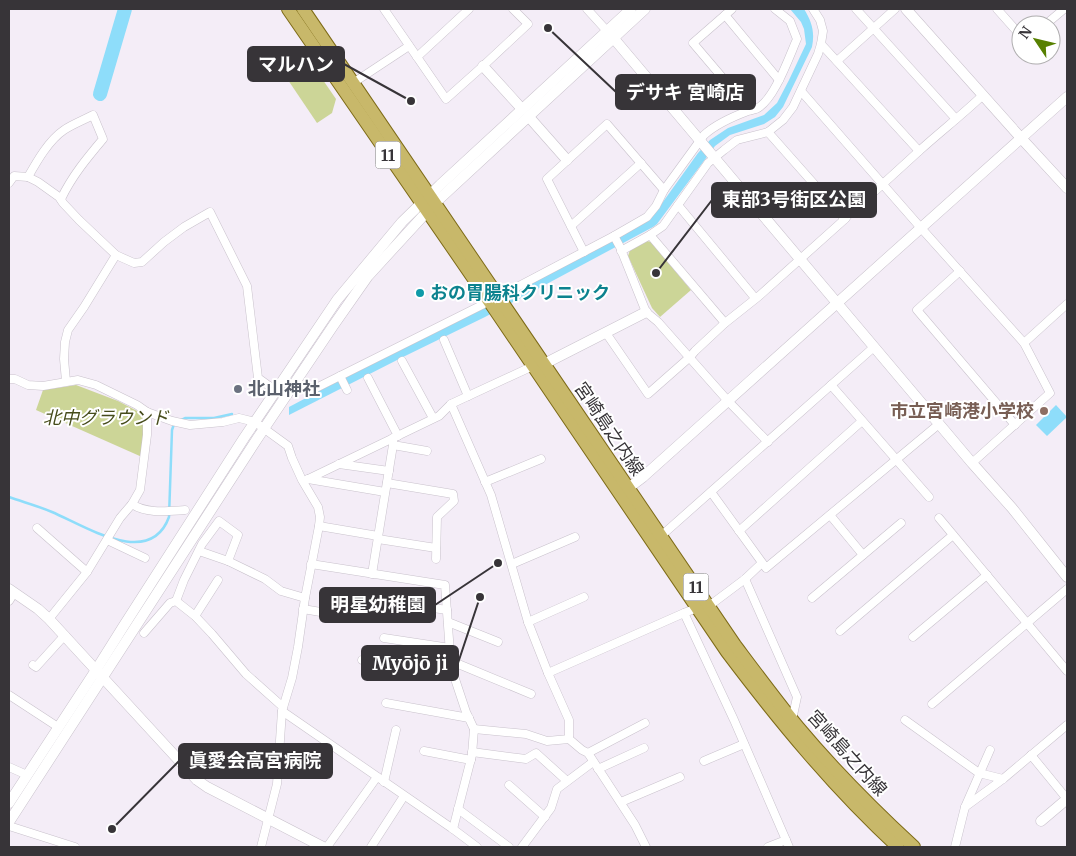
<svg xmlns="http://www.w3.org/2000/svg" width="1076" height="856" viewBox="0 0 1076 856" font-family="Merriweather,'Noto Sans JP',serif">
<rect width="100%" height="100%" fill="#f4edf7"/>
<g fill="#ccd597">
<path d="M312,64L336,99L332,113L317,123L288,80Z"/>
<path d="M647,241L651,242L691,290L660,317L652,308L628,256L630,250Z"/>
<path d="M76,385L118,401L143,414L145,428L142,457L36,410L43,390Z"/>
</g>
<g fill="#8eddfa">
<path d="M790,9H804C812,22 815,32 812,47L783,107L775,117L764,124L730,135L715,146L657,224L653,227L485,317L403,357L346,386L342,379L379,359L468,316L650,220L698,153L710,140L728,128L764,115L777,103L789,80L806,44L804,29L801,22Z"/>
<path d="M340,380L344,387L289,415V407Z"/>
<path d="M1056,405L1067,417L1047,436L1036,425Z"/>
</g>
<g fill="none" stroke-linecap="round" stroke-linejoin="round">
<g stroke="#8eddfa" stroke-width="2.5">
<path d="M181,420L185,418H214L232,414"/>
<path d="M9,497C23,502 38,506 52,512C85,526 150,569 169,517L172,430L174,424"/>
</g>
<path stroke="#8eddfa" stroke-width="14" d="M100,94L125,9"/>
<g stroke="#c9c2cc" stroke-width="9">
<g id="minor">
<path d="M384,9L446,99L483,66L528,24L513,9"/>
<path d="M587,9L607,31"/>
<path d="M732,9L693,43L750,110"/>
<path d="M856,9L956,119"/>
<path d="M997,9L1021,36"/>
<path d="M725,15L779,80"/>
<path d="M1045,25L1064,9"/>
<path d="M821,44L919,151"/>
<path d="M417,57L469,9"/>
<path d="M837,61L895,9"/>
<path d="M353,83L409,46"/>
<path d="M801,91L921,228L1024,343L1050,393L972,463"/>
<path d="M768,132L845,219"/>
<path d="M28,177C37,161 49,140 64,130C73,124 84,120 93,115L103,139C87,158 72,176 61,199"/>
<path d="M9,183L14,176L28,177L38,182L59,197L63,203L79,220L116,255L134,263L142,262L164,242L184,227L210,212L247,286L258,378L276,391"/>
<path d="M678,205L708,163L724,150L737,140L768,132L783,120L793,107L818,54L821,44L823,31L820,20L813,9"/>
<path d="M571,226L641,163"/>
<path d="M650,235L725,323"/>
<path d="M614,236L620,247L646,312L658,322L728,401L768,442"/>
<path d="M621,251L650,235L663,226L678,205L755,298"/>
<path d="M584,252L547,179L607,124L664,190"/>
<path d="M960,271L917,310L1015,425"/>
<path d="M606,333L648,394L690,357L695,351L725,323L759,296L845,219L848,215C872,194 895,173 919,151C940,132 962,115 983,95"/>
<path d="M444,340L468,396"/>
<path d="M1024,343L1067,304"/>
<path d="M402,361L433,418"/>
<path d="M340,376L347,390"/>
<path d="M368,378L398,436"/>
<path d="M9,379H15L28,385L43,386L78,380L96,385L137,405L147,412L172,421L190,425L223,422L239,418L255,422L288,446L292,458L302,480L318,507L320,517L319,526L305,598L298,647L292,678L282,711L277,784L261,847"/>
<path d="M66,381L64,359L65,342L68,330L84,307L116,255"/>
<path d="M294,384L312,390L498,297L614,236L647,217L656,206L664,190L704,135C716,124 732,117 748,111C751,110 753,110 756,109C774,101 789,57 797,39L790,21L775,9"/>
<path d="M831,385L929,497"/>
<path d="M451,404L491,495L528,622L548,673L569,720V739"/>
<path d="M393,445L427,451"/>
<path d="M339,464L389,471"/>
<path d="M308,479L385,492"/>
<path d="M304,481L439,416L451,404L533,366"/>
<path d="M485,482L541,459"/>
<path d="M387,483L453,494L454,501L437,517L436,559"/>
<path d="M711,492L766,568L939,424"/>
<path d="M132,504C146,514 168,511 185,510"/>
<path d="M830,515L863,555"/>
<path d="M939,518L1067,671"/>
<path d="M319,526L378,536"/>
<path d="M37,528L87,572"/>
<path d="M739,531L862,421"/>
<path d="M661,536L874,347"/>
<path d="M378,539L436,548"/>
<path d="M107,540L145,558"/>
<path d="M199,551L228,561L265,579L281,591L305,598"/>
<path d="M311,564L445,585L450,653L453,673L466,712L474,729L472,755L453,829"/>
<path d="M512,564L575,537"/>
<path d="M372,574L393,445V438"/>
<path d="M745,579L797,697L792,720"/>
<path d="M812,598L901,523"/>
<path d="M9,601L14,593"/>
<path d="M176,601L184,580L202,544L219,521L238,535L228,561"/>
<path d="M385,601L447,610"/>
<path d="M303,609L350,617"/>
<path d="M684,613L734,720L789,847"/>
<path d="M195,616L218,580"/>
<path d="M49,619L87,572L120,518L132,504L140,490L147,435V412"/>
<path d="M448,622L498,642"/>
<path d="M528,622L584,597"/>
<path d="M840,631L953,535"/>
<path d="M144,633L170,603L176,601L195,616L212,634L246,674L283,707"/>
<path d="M913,637L987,575"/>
<path d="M384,638L450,648"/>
<path d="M362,660L454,675"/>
<path d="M451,661L531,694"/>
<path d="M33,665L36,667L65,635"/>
<path d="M548,673L684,613L697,608L709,606L745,579L762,563"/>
<path d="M9,695L58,727"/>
<path d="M386,703L469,718"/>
<path d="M932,704L1067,589"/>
<path d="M282,711L453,829L477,847"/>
<path d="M905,720L979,773L1003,779"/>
<path d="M474,729L526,734L547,741L569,739L582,750L588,753L635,825L646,847"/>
<path d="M424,751L471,760"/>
<path d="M472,752L526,759L536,753L567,781"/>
<path d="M588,753L645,723"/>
<path d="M1031,755L1067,799"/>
<path d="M704,761L744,744"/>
<path d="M9,767L27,775"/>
<path d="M598,769L644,748"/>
<path d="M384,782L396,730"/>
<path d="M509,785L545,817"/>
<path d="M621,802L680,777"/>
<path d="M965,807L1003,779L1067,725"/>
<path d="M458,809L509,847"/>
<path d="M9,826L75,847"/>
<path d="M327,847L377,777"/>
<path d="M371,847L404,796"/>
<path d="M522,847L551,808L557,789L593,762"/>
<path d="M768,847L786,840"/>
<path d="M955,847L965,807L990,750"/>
</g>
</g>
<g stroke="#c9c2cc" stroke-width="11">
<g id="tertiary">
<path d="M906,9L1021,138L1067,188"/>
<path d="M610,34L972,463L1012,508L1067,577"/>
<path d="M483,66L522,109"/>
<path d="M529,117L567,160"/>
<path d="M544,364L646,312"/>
<path d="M623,492L643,477L1067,97"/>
<path d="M9,589L38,609L49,619L197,780L207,787L323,847"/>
<path d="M9,803L96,670L123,627L244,438L337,300L402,222L440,185L631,9"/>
<path d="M1041,821L1067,799"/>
<path d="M9,822L257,439L333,326L368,276L435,203L645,9"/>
</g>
</g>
<g stroke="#7e6b18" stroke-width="14">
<g id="primary">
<path d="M288,9L489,301L727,652C779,721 834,788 898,847"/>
<path d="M303,9L735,645C756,673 776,700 798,727C834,770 873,809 914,847"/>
</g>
</g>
<use href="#minor" stroke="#fff" stroke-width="8"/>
<use href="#tertiary" stroke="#fff" stroke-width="10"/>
<use href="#primary" stroke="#c8b86a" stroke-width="12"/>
</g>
<circle fill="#0f9aa8" stroke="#fff" stroke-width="2" cx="420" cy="293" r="5"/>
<circle fill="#6b7280" stroke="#fff" stroke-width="2" cx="238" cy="389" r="5"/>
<circle fill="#8d6e63" stroke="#fff" stroke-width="2" cx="1044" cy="411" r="5"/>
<g text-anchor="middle" stroke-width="4" stroke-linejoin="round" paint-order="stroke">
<g fill="#fff" stroke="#737174" stroke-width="1">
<rect x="375.5" y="141.5" width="25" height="27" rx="4"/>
<rect x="683.5" y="573.5" width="25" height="27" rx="4"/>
</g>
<g font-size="16" font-weight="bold" fill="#373438">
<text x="388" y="161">11</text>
<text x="696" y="593">11</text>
</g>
<g font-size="18" font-weight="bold" fill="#0d838f" stroke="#fff" text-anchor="start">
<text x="430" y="299">おの胃腸科クリニック</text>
</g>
<g font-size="18" font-weight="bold" fill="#5b616d" stroke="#fff" text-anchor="start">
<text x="248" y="395">北山神社</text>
</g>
<g font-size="18" font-weight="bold" fill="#785e54" stroke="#fff" text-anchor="end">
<text x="1034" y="417">市立宮崎港小学校</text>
</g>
<g font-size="18" font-style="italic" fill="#464c1b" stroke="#fff">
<text x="106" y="424">北中グラウンド</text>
</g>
<g font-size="18" fill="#373438" stroke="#fff">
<text transform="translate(609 429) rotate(56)" y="6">宮崎島之内線</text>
<text transform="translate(847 753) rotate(48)" y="6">宮崎島之内線</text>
</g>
</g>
<path fill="none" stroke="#373438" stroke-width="2" d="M411 101L344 64M548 28L616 92M656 273L712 200M498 563L435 605M480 597L458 663M112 829L179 761"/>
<g fill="#373438" stroke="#fff" stroke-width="2">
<circle cx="411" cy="101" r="5"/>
<circle cx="548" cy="28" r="5"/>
<circle cx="656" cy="273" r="5"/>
<circle cx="498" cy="563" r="5"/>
<circle cx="480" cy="597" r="5"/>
<circle cx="112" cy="829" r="5"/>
</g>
<g fill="#373438" stroke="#373438" stroke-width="2">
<rect x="248" y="47" width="96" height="34" rx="5"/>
<rect x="616" y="75" width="139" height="34" rx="5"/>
<rect x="712" y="183" width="164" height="34" rx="5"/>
<rect x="320" y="588" width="115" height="34" rx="5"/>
<rect x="362" y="646" width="96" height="34" rx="5"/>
<rect x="179" y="744" width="153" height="34" rx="5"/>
</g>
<g font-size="19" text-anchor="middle" font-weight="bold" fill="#fff">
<text x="296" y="71">マルハン</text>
<text x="685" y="99">デサキ 宮崎店</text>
<text x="794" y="206">東部3号街区公園</text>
<text x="378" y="611">明星幼稚園</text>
<text x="410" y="670">Myōjō ji</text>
<text x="255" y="767">眞愛会高宮病院</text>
</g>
<rect width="1076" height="856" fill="none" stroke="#373438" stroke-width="20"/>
<g transform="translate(1036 40) rotate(305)"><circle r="24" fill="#ffffff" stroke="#afaeaf"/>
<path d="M0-4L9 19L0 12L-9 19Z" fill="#578001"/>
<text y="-8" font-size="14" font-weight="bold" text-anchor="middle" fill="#373438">N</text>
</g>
</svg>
